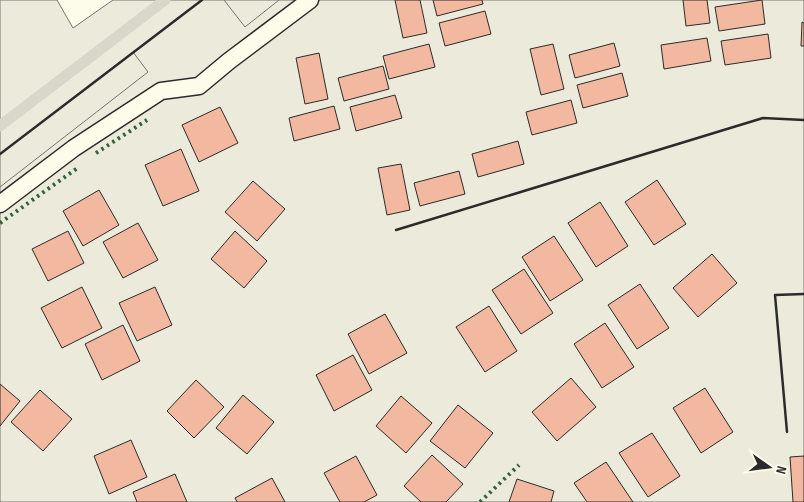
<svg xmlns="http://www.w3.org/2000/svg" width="804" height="502" viewBox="0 0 804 502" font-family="'Sofia Sans Condensed',sans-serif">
<rect width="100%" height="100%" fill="#fdfbea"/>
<path fill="#ecebdb" stroke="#74746e" d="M0,0H57L73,28L113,0H804V502H0Z"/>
<g fill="#eceadb" stroke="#74746e">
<path d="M224,0H279L245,27Z"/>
<path d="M133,52L148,72L0,187V154Z"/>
</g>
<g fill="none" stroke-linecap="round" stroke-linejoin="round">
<path stroke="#d8d7c9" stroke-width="11" d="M0,126L165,0"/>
</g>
<g fill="#f2b8a0" stroke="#2b2b2b">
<path d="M395,0H420L427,33L403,38Z"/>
<path d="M433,0H482L483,4L437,16Z"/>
<path d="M683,0H707L710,23L686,26Z"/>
<path d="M762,0L765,24L719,31L715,7Z"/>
<path d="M485,11L491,34L445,46L439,23Z"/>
<path d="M802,22L804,23V46H801Z"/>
<path d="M768,34L771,58L725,65L721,41Z"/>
<path d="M707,38L711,61L664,69L661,45Z"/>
<path d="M614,43L620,66L575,78L569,55Z"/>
<path d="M429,44L435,67L389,79L383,56Z"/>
<path d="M553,44L564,89L541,95L530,49Z"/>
<path d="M319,53L328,99L305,104L296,58Z"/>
<path d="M383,66L389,89L344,101L338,78Z"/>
<path d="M622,73L628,96L583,108L577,85Z"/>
<path d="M395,95L402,118L356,131L350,107Z"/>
<path d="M571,100L577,123L532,135L526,112Z"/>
<path d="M334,106L340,129L294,141L289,118Z"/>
<path d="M220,107L238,143L199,162L182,125Z"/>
<path d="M518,141L524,164L478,177L472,154Z"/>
<path d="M181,149L199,191L163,206L145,165Z"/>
<path d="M401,164L410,210L387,215L378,168Z"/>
<path d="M459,171L465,194L420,206L414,183Z"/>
<path d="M657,180L686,224L654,245L625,202Z"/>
<path d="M253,181L285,209L257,241L225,212Z"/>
<path d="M99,190L119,225L83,246L63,211Z"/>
<path d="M600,202L628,246L596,267L568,223Z"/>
<path d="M138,223L158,260L123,278L103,242Z"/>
<path d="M68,231L84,263L48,281L32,249Z"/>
<path d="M235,231L267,261L244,288L211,259Z"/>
<path d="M554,236L583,280L550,301L522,257Z"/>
<path d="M712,254L737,283L698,317L673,288Z"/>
<path d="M524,269L553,313L521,334L492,290Z"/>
<path d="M640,284L669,328L637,349L608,305Z"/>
<path d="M82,287L102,328L62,348L41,308Z"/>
<path d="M155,287L172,325L137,341L119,303Z"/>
<path d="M489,306L517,351L485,372L456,327Z"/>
<path d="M385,314L407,353L369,374L348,334Z"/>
<path d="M605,323L634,367L602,388L574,344Z"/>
<path d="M123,325L140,361L102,380L85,344Z"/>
<path d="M353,355L372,390L334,411L316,375Z"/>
<path d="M571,378L596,407L557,441L532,412Z"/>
<path d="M196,380L224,407L194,438L167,411Z"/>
<path d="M0,384L20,401L0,426Z"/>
<path d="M705,388L733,432L701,453L673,408Z"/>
<path d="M40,390L72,419L43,451L11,422Z"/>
<path d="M243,395L274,422L247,454L216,428Z"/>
<path d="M401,396L432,423L406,453L376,426Z"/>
<path d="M458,405L493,433L465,468L430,441Z"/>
<path d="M652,433L680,476L648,497L619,453Z"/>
<path d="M131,440L147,477L109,494L94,456Z"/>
<path d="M432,455L463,484L446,502H421L404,486Z"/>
<path d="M356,456L377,495L364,502H340L324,473Z"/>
<path d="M804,456V502H793L790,457Z"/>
<path d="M606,462L633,502H587L574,483Z"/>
<path d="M175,474L187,502H137L133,492Z"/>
<path d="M272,478L285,502H237L235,498Z"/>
<path d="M517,479L554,491L551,502H509Z"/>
</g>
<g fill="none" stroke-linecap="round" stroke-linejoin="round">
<g stroke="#2b2b2b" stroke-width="19">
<path id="service" d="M0,204L74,148L161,91L199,86L229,61L310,0"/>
</g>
<use href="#service" stroke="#fdfbea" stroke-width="16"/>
<g stroke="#34623c" stroke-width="4" stroke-dasharray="2.5 4" stroke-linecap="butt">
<path d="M96,153L147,120"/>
<path d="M0,223L79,167"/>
<path d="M480,502L519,465"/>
</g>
<g stroke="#2b2b2b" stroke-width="2.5">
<path d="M0,154L202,0"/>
<path d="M396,230L763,118L804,120"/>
<path d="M787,432L775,295L804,294"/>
</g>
</g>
<g transform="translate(769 467) rotate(104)" stroke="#fdfbea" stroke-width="4" paint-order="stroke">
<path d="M0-4L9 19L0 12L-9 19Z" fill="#2b2b2b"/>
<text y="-8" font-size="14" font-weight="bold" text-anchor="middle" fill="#2b2b2b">N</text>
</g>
</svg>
